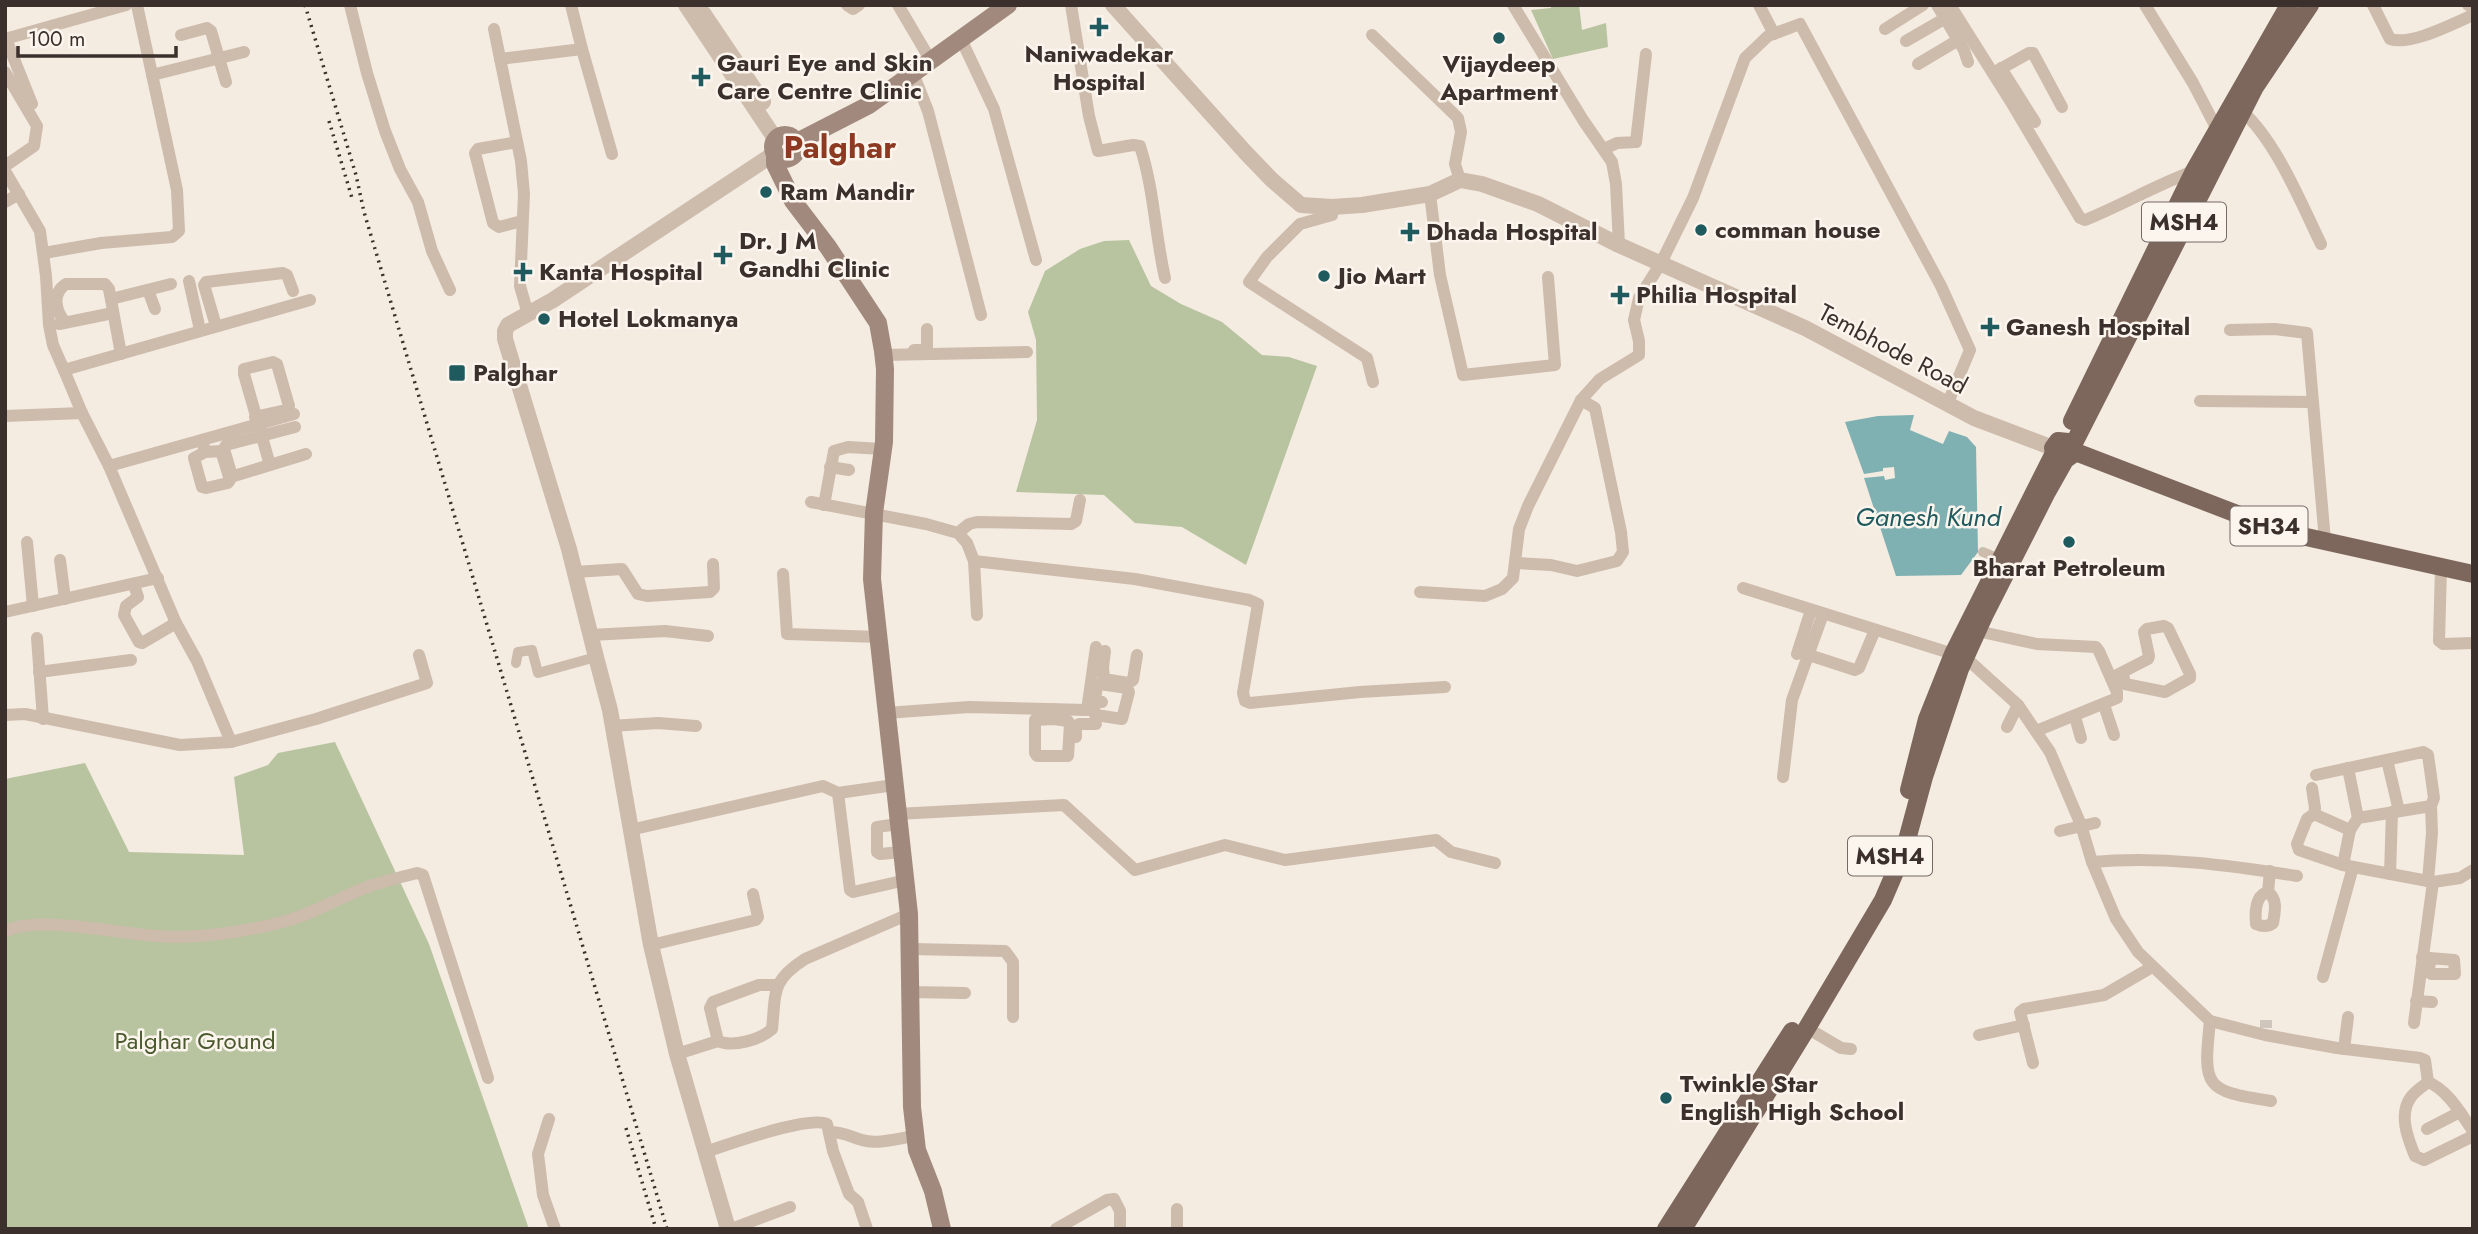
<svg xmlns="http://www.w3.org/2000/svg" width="2478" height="1234" viewBox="0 0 2478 1234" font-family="Jost,sans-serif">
<rect width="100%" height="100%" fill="#f4ebe1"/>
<g fill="#b8c4a0">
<path d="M1551,5H1579L1582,30L1606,23L1608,47L1553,59L1531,10L1551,8Z"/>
<path d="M1129,240L1151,286L1181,304L1222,322L1262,355L1289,357L1317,366L1246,565L1182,527L1135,523L1104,495L1016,492L1037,420L1036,340L1028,312L1045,271L1080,249L1104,241Z"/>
<path d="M335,742L429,944L529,1229H5V779L85,763L129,852L244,855L234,777L268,765L278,753Z"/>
</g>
<path fill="#7fb0b2" d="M1914,415L1910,430L1943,444L1949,431L1967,437L1976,447L1978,552L1961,575L1896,576L1864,478L1884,476L1885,480L1895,478L1894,467L1883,468V471L1864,474L1845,422L1878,416Z"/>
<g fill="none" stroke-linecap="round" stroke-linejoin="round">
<path stroke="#cfc6bd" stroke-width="12" stroke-dasharray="12 6" stroke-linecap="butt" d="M2266,1028V1020"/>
<g stroke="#cdbbac" stroke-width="10">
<path d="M1983,552L1999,559"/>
<path d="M516,663L518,652L532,650L538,673L596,657"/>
</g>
<g stroke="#cdbbac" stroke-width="12">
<path d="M350,5L367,73L385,131L400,169L418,202L432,251L450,290"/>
<path d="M847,5L853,9L859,5"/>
<path d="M898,5L931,61"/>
<path d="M1071,5L1089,116L1098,151L1133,145L1140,146C1154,189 1155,234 1165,278"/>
<path d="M1513,5L1583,120L1612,162L1616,184L1619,245"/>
<path d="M1759,5L1774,34"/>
<path d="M1937,5L1964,50L1968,62"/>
<path d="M1950,5L2011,102L2080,218L2085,220C2122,205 2156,185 2194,171"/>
<path d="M2145,5L2193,83L2220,135"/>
<path d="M2373,5L2390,39C2411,46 2452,24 2473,15"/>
<path d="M2468,5L2473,7"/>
<path d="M494,29L521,161L524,194L520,286L528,314"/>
<path d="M1885,29L1923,5"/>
<path d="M181,35L207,28L211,31L226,82"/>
<path d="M1372,35L1458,118L1461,132L1455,164L1460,180"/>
<path d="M5,39L126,5"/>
<path d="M6,39L32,104"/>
<path d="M961,39L994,109L1036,260"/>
<path d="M1906,41L1951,15"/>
<path d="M582,49L612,154"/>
<path d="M500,59L582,49L571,5"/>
<path d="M1918,64L1965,36"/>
<path d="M2001,68L2035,122"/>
<path d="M5,72L37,126L34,146L5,166"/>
<path d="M913,73L928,111L981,315"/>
<path d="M1993,73L2029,53H2033L2062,107"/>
<path d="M152,75L244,52"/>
<path d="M2242,111C2276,141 2301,203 2321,244"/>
<path d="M517,142L478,149L475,153L493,223L499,227L522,221"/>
<path d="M1604,149L1617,143L1636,142L1646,54"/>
<path d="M5,171L40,231L46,276L49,325L53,345L64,370L310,300"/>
<path d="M1430,194L1440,275L1463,375L1555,365L1548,277"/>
<path d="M5,202L19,194"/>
<path d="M1332,207V215L1300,224L1267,257L1249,282L1367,358L1373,382"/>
<path d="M44,253L101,243L172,237L179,231L177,190L137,5"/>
<path d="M189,281L200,330"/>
<path d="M148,290L155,309"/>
<path d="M111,299L171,284"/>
<path d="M65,322C55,310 52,293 66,284H105L109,289L121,354"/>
<path d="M59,324L113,313"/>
<path d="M216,326L204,285L206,282L283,273L287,275L293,291"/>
<path d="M2230,330L2275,329L2307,333L2325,541"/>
<path d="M914,350H925L927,347V329"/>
<path d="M883,355L1027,352"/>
<path d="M64,370L82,413L109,466L176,623L197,661L231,742L316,719L427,683L419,655"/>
<path d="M2200,401L2312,402"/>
<path d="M5,416L82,413"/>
<path d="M255,417L286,410L289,406L277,364L273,362L244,369V374L270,465L306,454"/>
<path d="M202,440L205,452L194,458L202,487L206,488L228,483L230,480L221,451L205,452"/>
<path d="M270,465L234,476L231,473L224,449L226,445L295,427"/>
<path d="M109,466L294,414"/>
<path d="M830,467L849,470"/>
<path d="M811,502L926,524L958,533L967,543L974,561L977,615"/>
<path d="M824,505L834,451L848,447L882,449"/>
<path d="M958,533L969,524L977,522L1071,524L1076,521L1080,500"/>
<path d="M27,542L33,606"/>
<path d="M60,560L65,599"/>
<path d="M974,561L1135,579L1249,600L1258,604L1243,693L1245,701L1250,703L1360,692L1445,687"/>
<path d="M1515,563L1551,565L1577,571L1617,561L1623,552L1621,532L1595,408L1581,400"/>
<path d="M2441,567L2439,641L2443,644L2473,643"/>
<path d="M575,572L622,569L638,594L647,596L710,592L714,588L713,564"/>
<path d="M783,574L787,634L879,637"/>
<path d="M134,585L138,597L126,606L124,615L139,642L142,643L176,623"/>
<path d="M1743,588L1966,658L2018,705L2050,752L2081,825L2092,862L2116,919L2138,952L2210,1021C2203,1087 2204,1091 2271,1101"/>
<path d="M1420,592L1485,596L1502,589L1513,578L1519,529L1528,506L1581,400L1600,379L1639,355V341L1634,320L1639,298L1661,263L1693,198L1745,58L1768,36L1800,24L1941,286L1970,350L1947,405"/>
<path d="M5,612L158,578"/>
<path d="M1977,631L2037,644L2096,647L2099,651L2117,692V698L2036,731"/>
<path d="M591,635L665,631L708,636"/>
<path d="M37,638L43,719"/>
<path d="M1797,654L1811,610"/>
<path d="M1809,655L1855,670L1859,668L1875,630"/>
<path d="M1097,667H1103L1105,651"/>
<path d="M1103,667L1104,679L1128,683L1133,680L1137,655"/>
<path d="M39,672L131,660"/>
<path d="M2111,678L2148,659L2149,656L2144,632L2147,629L2164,626L2168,628L2190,674V678L2165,692L2125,684L2123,674"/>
<path d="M1095,700L1097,686L1100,684L1127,688L1129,692L1122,719L1096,715L1094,713L1095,701L1102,702"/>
<path d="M2104,705L2114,735"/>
<path d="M886,713L969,707L1087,710L1096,647"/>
<path d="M5,715L25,714L180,745L231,742"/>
<path d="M2075,717L2081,738"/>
<path d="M1054,719L1068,721L1070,724L1068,756H1037L1035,753V720L1054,719V709"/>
<path d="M611,726L658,723L696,726"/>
<path d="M2007,727L2018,705"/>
<path d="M1076,737V727L1079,724H1096"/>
<path d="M2387,760L2399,811"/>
<path d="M2348,768L2358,818"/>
<path d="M2316,775L2423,752L2428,755L2434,798L2431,806L2358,818L2350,830L2343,865"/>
<path d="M1783,777L1792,700L1823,614"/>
<path d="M2312,788L2315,808L2314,814L2307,819L2297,844L2299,850L2343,865L2433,882L2460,878L2473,870"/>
<path d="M838,793L850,890L853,892L906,880"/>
<path d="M897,814L1064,805L1135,870L1225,845L1285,860L1436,840L1451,852L1495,863"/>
<path d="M2314,814L2350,830"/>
<path d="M898,824L877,827V852L880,854L902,852"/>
<path d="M630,830L823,786L838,793L894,785"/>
<path d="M2060,831L2095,823"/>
<path d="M2092,862C2162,856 2228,865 2297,876"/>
<path d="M2390,874L2392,812"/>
<path d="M2428,881L2432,833L2431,806"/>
<path d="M2268,892C2255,895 2255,913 2256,924C2263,927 2268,927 2273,923C2275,911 2278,900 2268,892L2270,871"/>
<path d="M5,932C37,912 138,939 180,937C215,936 253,930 286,921C315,913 342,896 370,886C385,881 401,877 417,873L423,875L488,1078"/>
<path d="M651,945L756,920L758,917L753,894"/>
<path d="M911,949L1005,951L1013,962V1017"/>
<path d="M2422,957L2430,958L2429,972L2431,974H2455L2454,960L2430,958"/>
<path d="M2323,977L2353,867"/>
<path d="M778,985H759L713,1002L710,1008L718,1041C733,1048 761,1039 772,1029C776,991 771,981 805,959L909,914"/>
<path d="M910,992L965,993"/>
<path d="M2416,1001L2432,1002"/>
<path d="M2210,1021L2265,1035L2337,1048L2420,1058L2425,1060L2428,1082"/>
<path d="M2414,1023L2433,882"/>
<path d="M1807,1028L1841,1048L1851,1049"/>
<path d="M1979,1035L2024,1025"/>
<path d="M2344,1049L2348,1017"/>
<path d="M677,1054L718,1041"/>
<path d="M2033,1063L2020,1012L2024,1009L2104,995L2152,967"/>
<path d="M2428,1082C2422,1087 2415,1091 2411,1097C2398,1114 2408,1139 2415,1156L2424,1160L2471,1137L2473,1132"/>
<path d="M2428,1082C2448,1090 2461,1114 2473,1131"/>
<path d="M549,1119L538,1154L543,1195L555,1229"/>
<path d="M2427,1129L2460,1112"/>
<path d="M829,1132C845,1132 848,1136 862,1140C877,1145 900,1138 915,1136"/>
<path d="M705,1152C728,1145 808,1115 827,1124L833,1151L849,1194L858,1202L867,1229"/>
<path d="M731,1229L790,1207"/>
<path d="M1056,1229L1107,1200L1114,1199L1120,1211V1229"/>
<path d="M1177,1229V1209"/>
</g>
<g stroke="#cdbbac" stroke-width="16">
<path d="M686,5L776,140"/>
<path d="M1113,5L1246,153L1272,180L1301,205L1332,207L1362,205L1430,194L1460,180L1482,184L1538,204L1619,245L1805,328L1974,418L2053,448"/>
<path d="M703,13L763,102"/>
<path d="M728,1229L677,1054L651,945L610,710L596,657L569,549L505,339V331L508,325L553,300L775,153"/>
</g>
<g stroke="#a18a7d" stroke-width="18">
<circle cx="785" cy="147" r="12"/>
<path d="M795,143L869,105L1008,5"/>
<path d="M775,153V164L793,201L828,247L878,323L883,351L885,369L884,442L874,513L872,579L909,914L912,1107L917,1150L933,1191L942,1229"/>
</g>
<g stroke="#7d675c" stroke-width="18">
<path d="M2072,421L2194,171L2289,5"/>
<path d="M2072,447L2255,87L2310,5"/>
<path d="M2073,451L2284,532L2473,574"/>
<path d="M1909,790L1927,719L1953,654L2053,455"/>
<path d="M1666,1229L1792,1031"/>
<path d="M1683,1229L1807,1028L1883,900L1904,851L1924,777L1960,669L1984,616L2047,492L2065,460L2072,455V447L2068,442L2058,441L2053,448L2056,458L2065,460"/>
</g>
<g stroke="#3b302b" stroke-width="3.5" stroke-dasharray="2 5" stroke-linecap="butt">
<path d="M305,5L356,175L364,212L667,1229"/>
<path d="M329,121L352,198"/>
<path d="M626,1128L656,1229"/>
</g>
</g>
<g fill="#1f5a5e" stroke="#fbf5ee" stroke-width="2.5">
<path d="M1095.5 16.5h7v7h7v7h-7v7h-7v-7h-7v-7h7z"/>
<circle cx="1499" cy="38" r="7"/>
<path d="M697.5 66.5h7v7h7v7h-7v7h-7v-7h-7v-7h7z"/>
<circle cx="766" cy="192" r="7"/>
<circle cx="1701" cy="230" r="7"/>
<path d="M1406.5 221.5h7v7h7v7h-7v7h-7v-7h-7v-7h7z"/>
<path d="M719.5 244.5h7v7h7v7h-7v7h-7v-7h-7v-7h7z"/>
<path d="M519.5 261.5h7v7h7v7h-7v7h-7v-7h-7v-7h7z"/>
<circle cx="1324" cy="276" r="7"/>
<path d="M1616.5 284.5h7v7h7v7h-7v7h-7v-7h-7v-7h7z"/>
<circle cx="544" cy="319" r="7"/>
<path d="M1986.5 316.5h7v7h7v7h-7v7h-7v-7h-7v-7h7z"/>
<rect x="448" y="364" width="18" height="18" rx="3.5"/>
<circle cx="2069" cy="542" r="7"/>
<circle cx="1666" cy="1098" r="7"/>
</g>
<g text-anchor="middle" stroke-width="5" stroke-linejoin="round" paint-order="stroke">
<g fill="#fbf5ee" stroke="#756b66" stroke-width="2">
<rect x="2142" y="202.5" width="84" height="39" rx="5"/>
<rect x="2230.5" y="506.5" width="77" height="39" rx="5"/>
<rect x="1848" y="836.5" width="84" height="39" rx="5"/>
</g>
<g font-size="23" font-weight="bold" fill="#3b302b">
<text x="2184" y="230">MSH4</text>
<text x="2269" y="534">SH34</text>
<text x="1890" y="864">MSH4</text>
</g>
<g font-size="24" font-weight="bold" fill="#3b302b" stroke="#fbf5ee" text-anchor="start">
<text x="1099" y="62" text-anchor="middle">Naniwadekar<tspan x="1099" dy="28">Hospital</tspan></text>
<text x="717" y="71">Gauri Eye and Skin<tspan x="717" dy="28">Care Centre Clinic</tspan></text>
<text x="1499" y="72" text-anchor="middle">Vijaydeep<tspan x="1499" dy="28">Apartment</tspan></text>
<text x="780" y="200">Ram Mandir</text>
<text x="1715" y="238">comman house</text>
<text x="1426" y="240">Dhada Hospital</text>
<text x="739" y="249">Dr. J M<tspan x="739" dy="28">Gandhi Clinic</tspan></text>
<text x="539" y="280">Kanta Hospital</text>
<text x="1338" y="284">Jio Mart</text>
<text x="1636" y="303">Philia Hospital</text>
<text x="558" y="327">Hotel Lokmanya</text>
<text x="2006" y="335">Ganesh Hospital</text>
<text x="473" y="381">Palghar</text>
<text x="2069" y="576" text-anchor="middle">Bharat Petroleum</text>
<text x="1680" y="1092">Twinkle Star<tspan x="1680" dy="28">English High School</tspan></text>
</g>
<g font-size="24" fill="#3b302b" stroke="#fbf5ee">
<text transform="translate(1893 349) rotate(28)" y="8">Tembhode Road</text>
</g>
<g font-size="24" fill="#4a5a2e" stroke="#fbf5ee">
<text x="195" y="1049">Palghar Ground</text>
</g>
<g font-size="26" font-style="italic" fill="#1f5a5e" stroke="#fbf5ee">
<text x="1928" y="526">Ganesh Kund</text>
</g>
<g font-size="32" font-weight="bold" fill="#8c3b22" stroke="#fbf5ee">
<text x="840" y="158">Palghar</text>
</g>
</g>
<rect width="2478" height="1234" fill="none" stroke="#3b302b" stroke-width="14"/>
<path d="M18 46v10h158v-10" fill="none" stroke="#3b302b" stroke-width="3.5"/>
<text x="28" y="46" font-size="21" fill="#3b302b" stroke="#fbf5ee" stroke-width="5" paint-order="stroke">100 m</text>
</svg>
